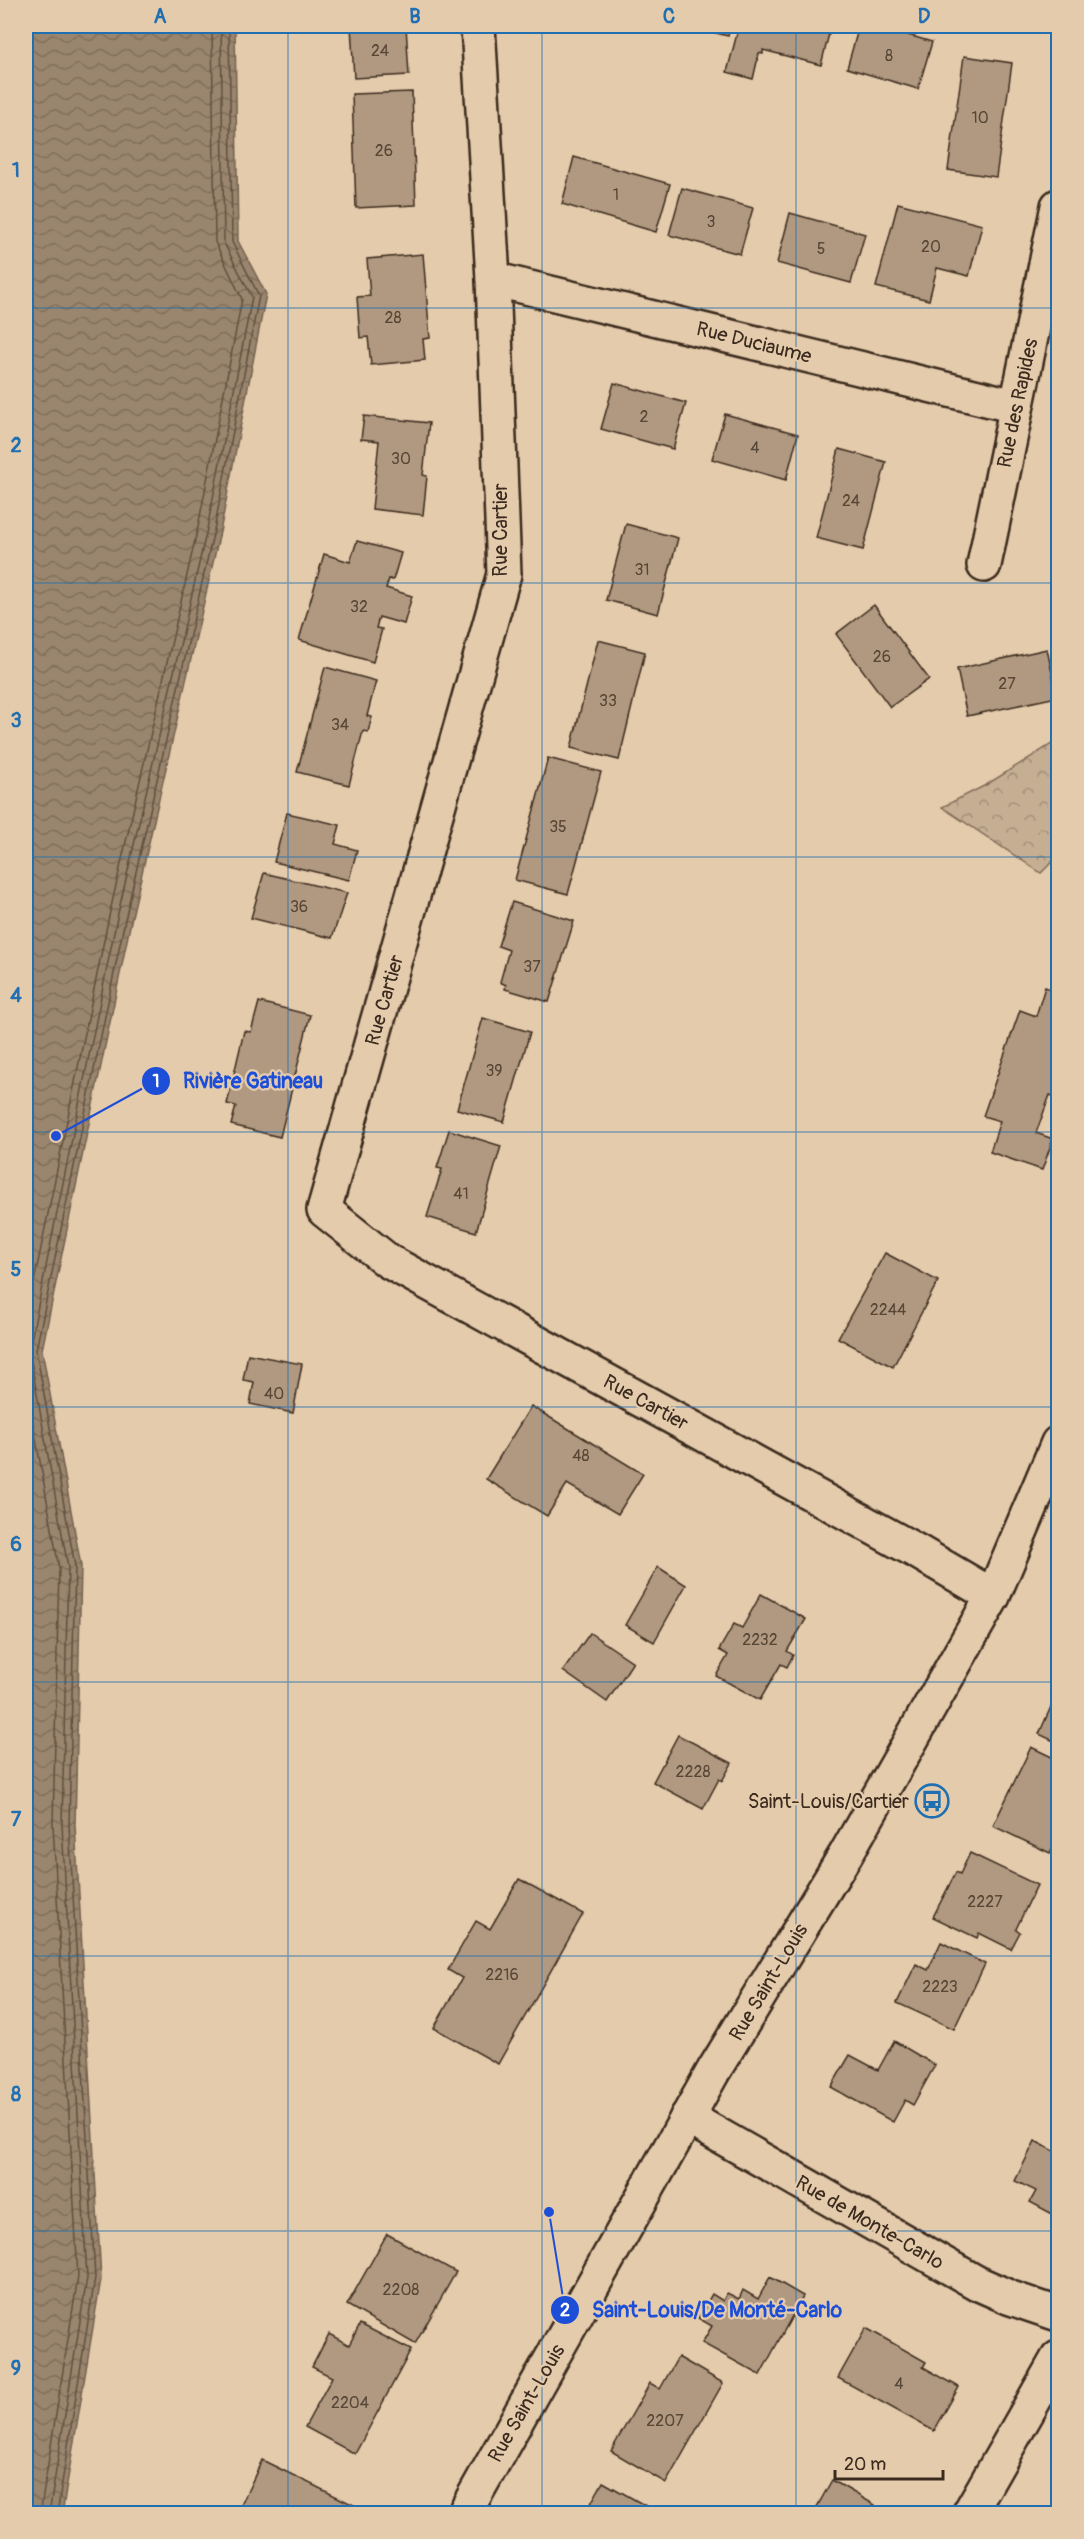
<svg xmlns="http://www.w3.org/2000/svg" width="1084" height="2539" viewBox="0 0 1084 2539" font-family="Pangolin,sans-serif">
<defs>
<pattern id="forest-crowns" width="20" height="18" patternUnits="userSpaceOnUse" patternTransform="scale(1.5)"><rect width="20" height="18" fill="#c5ae92"/><path d="M2 6a3 3 0 1 1 6 0M12 15a3 3 0 1 1 6 0" fill="none" stroke="#a18e77"/></pattern>
<pattern id="water-waves" width="16" height="10" patternUnits="userSpaceOnUse" patternTransform="scale(1.5)"><rect width="16" height="10" fill="#9a866e"/><path d="M0 5q4-4 8 0t8 0" fill="none" stroke="#7f6e5a"/></pattern>
</defs>
<rect width="100%" height="100%" fill="#e4cbac"/>
<filter id="ink" filterUnits="userSpaceOnUse"><feTurbulence type="fractalNoise" baseFrequency=".0167" numOctaves="2"/><feDisplacementMap in="SourceGraphic" scale="12" xChannelSelector="R" yChannelSelector="G"/><feConvolveMatrix kernelMatrix="1 2 1 2 8 2 1 2 1" color-interpolation-filters="sRGB"/></filter>
<g filter="url(#ink)">
<path fill="url(#forest-crowns)" stroke="#806c58" stroke-width="1.5" d="M1058,740V856L1041,873L942,807L986,785Z"/>
<path fill="url(#water-waves)" stroke="#74614e" stroke-width="1.5" d="M26,26H235L238,241L266,294L220,532L131,921L42,1350L81,1566L75,1825L101,2279L62,2514L26,2513Z"/>
<g fill="none" stroke-linecap="round" stroke-linejoin="round">
<g stroke="#614f3e" stroke-width="1.5">
<path d="M26,1321L109,916L198,527L242,299L215,242L212,26"/>
<path d="M26,1383L59,1568L53,1825L78,2277L40,2514"/>
<path d="M49,2514L87,2278L62,1825L68,1567L29,1350L117,918L207,529L252,297L224,243L221,26"/>
<path d="M57,2514L95,2278L69,1825L75,1566L36,1350L125,920L214,530L259,296L232,242L229,26"/>
</g>
</g>
<g fill="#b09980" stroke="#3b2a1e" stroke-width="1.5">
<path d="M351,26H406L409,75L354,78Z"/>
<path d="M689,26H730L728,36Z"/>
<path d="M739,26H831L821,65L763,50V54L759,53L753,79L727,72Z"/>
<path d="M859,26H877L932,42L918,89L847,68Z"/>
<path d="M964,56L1012,63L996,177L948,170Z"/>
<path d="M412,92L416,205L356,208L352,94Z"/>
<path d="M574,157L670,184L656,232L562,204Z"/>
<path d="M682,188L753,208L740,254L669,235Z"/>
<path d="M898,203L982,225L969,276L937,268L929,300L876,287Z"/>
<path d="M790,213L865,234L851,283L777,263Z"/>
<path d="M423,254L430,338L423,339L425,360L371,365L368,337L360,338L357,297L370,296L367,259Z"/>
<path d="M614,383L686,403L673,449L601,429Z"/>
<path d="M725,414L798,434L786,480L712,459Z"/>
<path d="M364,416L429,423L423,475L427,476L423,515L372,509L379,441L361,439Z"/>
<path d="M839,449L886,462L863,550L816,538Z"/>
<path d="M626,524L678,538L658,614L606,600Z"/>
<path d="M357,541L401,553L393,580L389,579L386,588L412,596L404,624L379,617L376,628L382,629L373,662L299,640L324,554L350,562Z"/>
<path d="M874,605L929,679L890,707L836,634Z"/>
<path d="M598,640L645,652L619,760L571,748Z"/>
<path d="M1047,649L1057,697L967,716L957,669Z"/>
<path d="M325,667L376,681L367,716L372,717L368,732L363,731L349,785L297,772Z"/>
<path d="M548,758L601,772L568,894L515,880Z"/>
<path d="M287,813L340,825L335,844L357,850L349,880L274,862Z"/>
<path d="M264,873L347,893L332,938L251,918Z"/>
<path d="M512,902L574,921L549,1002L505,989L506,985L500,982L509,950L498,946Z"/>
<path d="M1045,987L1058,992V1098L1050,1095L1036,1133L1053,1139L1042,1170L990,1152L1000,1121L983,1116L1020,1010L1036,1016Z"/>
<path d="M259,1002L310,1015L280,1137L231,1125L236,1106L227,1104L244,1031L251,1032Z"/>
<path d="M483,1018L530,1032L504,1122L457,1109Z"/>
<path d="M449,1130L501,1146L476,1232L427,1217L442,1169L437,1168Z"/>
<path d="M885,1253L938,1281L893,1367L838,1338Z"/>
<path d="M248,1354L302,1364L293,1413L250,1404L254,1382L243,1380Z"/>
<path d="M531,1406L643,1474L618,1514L567,1484L547,1516L486,1479Z"/>
<path d="M658,1567L686,1585L654,1642L625,1625Z"/>
<path d="M761,1594L806,1619L787,1651L793,1655L787,1667L781,1664L760,1700L716,1676L728,1655L719,1650L734,1624L742,1628Z"/>
<path d="M590,1633L633,1662L607,1702L563,1671Z"/>
<path d="M1058,1691V1743L1039,1734Z"/>
<path d="M678,1735L732,1763L722,1781L719,1779L703,1809L653,1782Z"/>
<path d="M1031,1747L1058,1760V1835L1050,1853L993,1826Z"/>
<path d="M970,1853L1037,1885L1016,1929L1020,1932L1011,1949L979,1933L977,1938L933,1917L956,1872L960,1874Z"/>
<path d="M519,1879L583,1914L498,2064L434,2028L462,1978L448,1970L476,1921L490,1929Z"/>
<path d="M941,1942L985,1964L954,2029L897,2003L916,1964L928,1970Z"/>
<path d="M894,2041L935,2065L913,2105L905,2100L893,2122L831,2087L850,2055L878,2070Z"/>
<path d="M1035,2141L1058,2153V2217L1030,2202L1036,2191L1015,2181Z"/>
<path d="M387,2234L456,2272L415,2344L347,2305Z"/>
<path d="M770,2277L803,2296L760,2375L702,2343L712,2326L698,2318L712,2294L723,2301L727,2293L739,2299L743,2290L758,2299Z"/>
<path d="M360,2324L411,2350L355,2454L305,2427L332,2377L312,2367L329,2334L349,2345Z"/>
<path d="M866,2328L926,2362L923,2367L959,2387L934,2431L838,2378Z"/>
<path d="M678,2357L723,2383L666,2483L611,2451L650,2383L660,2389Z"/>
<path d="M262,2460L358,2507L355,2514H237Z"/>
<path d="M832,2480L875,2505L870,2514H813Z"/>
<path d="M603,2482L655,2511L653,2514H585Z"/>
</g>
<g fill="none" stroke-linecap="round" stroke-linejoin="round">
<g stroke="#3b2a1e" stroke-width="38">
<g id="street">
<path d="M478,26L493,279L504,574L324,1210L388,1261L918,1552L993,1596"/>
<path d="M493,279L1015,406"/>
<path d="M984,565L1058,206"/>
<path d="M969,2514L1058,2358"/>
</g>
</g>
<g stroke="#3b2a1e" stroke-width="38">
<g id="secondary">
<path d="M687,2117L977,2283L1011,2298L1058,2314"/>
<path d="M464,2514L714,2070L846,1854L993,1596L1058,1443"/>
</g>
</g>
<use href="#street" stroke="#e4cbac" stroke-width="33"/>
<use href="#secondary" stroke="#e4cbac" stroke-width="33"/>
</g>
</g>
<path fill="none" stroke="#1f6fb2" stroke-width="1.5" stroke-opacity="0.55" d="M288,26V2514M542,26V2514M796,26V2514M26,308H1058M26,583H1058M26,857H1058M26,1132H1058M26,1407H1058M26,1682H1058M26,1956H1058M26,2231H1058"/>
<defs>
<g id="bus-ring" transform="scale(1.725)"><circle r="9.5" fill="#e4cbac" stroke="#1f6fb2" stroke-width="1.5"/><path d="M-5-6H5V4H4V6H2V4H-2V6H-4V4H-5ZM-3.5-4V0h7V-4ZM-3.5 1.2v1.5H-2V1.2ZM2 1.2v1.5H3.5V1.2Z" fill="#1f6fb2"/></g>
</defs>
<g fill-rule="evenodd">
<use href="#bus-ring" x="932" y="1801"/>
</g>
<g text-anchor="middle" stroke-width="4.5" stroke-linejoin="round" paint-order="stroke">
<g font-size="16" fill="#584636">
<text x="380" y="56">24</text>
<text x="889" y="61">8</text>
<text x="980" y="123">10</text>
<text x="384" y="156">26</text>
<text x="616" y="200">1</text>
<text x="711" y="227">3</text>
<text x="931" y="252">20</text>
<text x="821" y="254">5</text>
<text x="393" y="323">28</text>
<text x="644" y="422">2</text>
<text x="755" y="453">4</text>
<text x="401" y="464">30</text>
<text x="851" y="506">24</text>
<text x="642" y="575">31</text>
<text x="359" y="612">32</text>
<text x="882" y="662">26</text>
<text x="1007" y="689">27</text>
<text x="608" y="706">33</text>
<text x="340" y="730">34</text>
<text x="558" y="832">35</text>
<text x="299" y="912">36</text>
<text x="532" y="972">37</text>
<text x="494" y="1076">39</text>
<text x="461" y="1199">41</text>
<text x="888" y="1315">2244</text>
<text x="274" y="1399">40</text>
<text x="581" y="1461">48</text>
<text x="760" y="1645">2232</text>
<text x="693" y="1777">2228</text>
<text x="985" y="1907">2227</text>
<text x="502" y="1980">2216</text>
<text x="940" y="1992">2223</text>
<text x="401" y="2295">2208</text>
<text x="899" y="2389">4</text>
<text x="350" y="2408">2204</text>
<text x="665" y="2426">2207</text>
</g>
<g font-size="20" fill="#3b2a1e" stroke="#e4cbac">
<text transform="translate(754 342) rotate(14)" y="7">Rue Duciaume</text>
<text transform="translate(1017 403) rotate(-78)" y="7">Rue des Rapides</text>
<text transform="translate(500 530) rotate(-90)" y="7">Rue Cartier</text>
<text transform="translate(384 1000) rotate(-74)" y="7">Rue Cartier</text>
<text transform="translate(646 1402) rotate(29)" y="7">Rue Cartier</text>
<text transform="translate(768 1982) rotate(-59)" y="7">Rue Saint-Louis</text>
<text transform="translate(870 2222) rotate(30)" y="7">Rue de Monte-Carlo</text>
<text transform="translate(526 2403) rotate(-60)" y="7">Rue Saint-Louis</text>
</g>
<g font-size="20" fill="#3b2a1e" stroke="#e4cbac" text-anchor="end">
<text x="909" y="1808">Saint-Louis/Cartier</text>
</g>
</g>
<path fill="none" stroke="#1d4ed8" stroke-width="2" d="M56 1136L156 1081M549 2212L565 2310"/>
<g fill="#1d4ed8" stroke="#e4cbac" stroke-width="2">
<circle cx="56" cy="1136" r="6"/>
<circle cx="549" cy="2212" r="6"/>
<circle cx="156" cy="1081" r="15"/>
<circle cx="565" cy="2310" r="15"/>
</g>
<g font-size="18" text-anchor="middle" font-weight="bold" fill="#fff">
<text x="156" y="1087">1</text>
<text x="565" y="2316">2</text>
</g>
<g font-size="21" text-anchor="middle" font-weight="bold" fill="#1d4ed8" stroke="#e4cbac" stroke-width="4.5" stroke-linejoin="round" paint-order="stroke">
<text x="253" y="1088">Rivière Gatineau</text>
<text x="717" y="2317">Saint-Louis/De Monté-Carlo</text>
</g>
<rect width="1084" height="2539" fill="none" stroke="#e4cbac" stroke-width="66"/>
<path d="M835 2470v9h108v-9" fill="none" stroke="#3b2a1e" stroke-width="3"/>
<text x="844" y="2470" font-size="18" fill="#3b2a1e" stroke="#e4cbac" stroke-width="4.5" paint-order="stroke">20 m</text>
<rect x="33" y="33" width="1018" height="2473" fill="none" stroke="#1f6fb2" stroke-width="2"/>
<g font-size="20" text-anchor="middle" font-weight="bold" fill="#1f6fb2">
<text x="160" y="23">A</text>
<text x="415" y="23">B</text>
<text x="669" y="23">C</text>
<text x="924" y="23">D</text>
<text x="16" y="177">1</text>
<text x="16" y="452">2</text>
<text x="16" y="727">3</text>
<text x="16" y="1002">4</text>
<text x="16" y="1276">5</text>
<text x="16" y="1551">6</text>
<text x="16" y="1826">7</text>
<text x="16" y="2101">8</text>
<text x="16" y="2375">9</text>
</g>
</svg>
